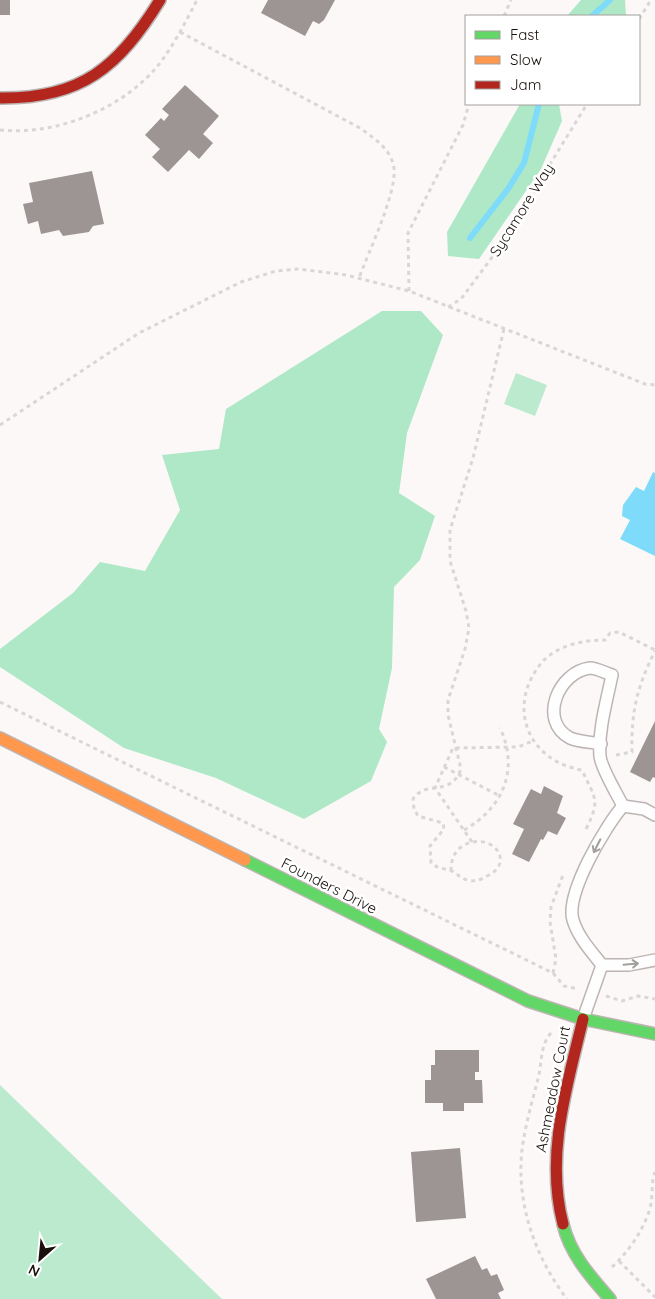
<svg xmlns="http://www.w3.org/2000/svg" width="655" height="1299" viewBox="0 0 655 1299" font-family="Quicksand,sans-serif">
<rect width="100%" height="100%" fill="#fcf8f7"/>
<g fill="#bceacf">
<path d="M516,373L547,385L535,416L504,404Z"/>
<path d="M0,1085L222,1299H0Z"/>
</g>
<g fill="#aee8c7">
<path d="M581,0H625L626,16H567Z"/>
<path d="M520,104H559L562,121L541,169L479,259L448,256L447,232Z"/>
<path d="M382,311H421L443,335L407,433L399,493L435,516L420,560L394,587L392,668L379,729L387,742L371,781L304,819L216,778L124,748L0,667V649L73,593L100,562L145,571L180,510L162,455L219,449L226,409Z"/>
</g>
<path fill="#7edbfa" d="M653,472L655,473V556L620,539L630,520L622,516L623,505L636,487L644,491Z"/>
<g fill="none" stroke-linecap="round" stroke-linejoin="round">
<g stroke="#7edbfa" stroke-width="6">
<path d="M592,16L610,0"/>
<path d="M470,238L508,189L524,163L539,104"/>
</g>
</g>
<g fill="#9c9594">
<rect x="0" y="0" width="10" height="15"/>
<path d="M268,0H335L324,20L319,24L313,21L305,36L261,13Z"/>
<path d="M185,85L219,116L203,134L213,143L199,159L189,150L168,172L152,157L160,149L145,135L161,118L164,121L169,115L162,109Z"/>
<path d="M92,171L104,224L93,226L89,232L63,236L59,230L41,234L38,221L28,224L23,204L33,202L29,183Z"/>
<path d="M655,721V778L653,777L650,782L630,772Z"/>
<path d="M544,786L563,796L557,813L566,818L557,835L548,831L543,840L541,839L529,862L512,854L524,829L513,824L531,789L541,794Z"/>
<path d="M435,1050H479V1072H475V1080H482L483,1103H464V1111H443V1103H425V1080H431V1065H435Z"/>
<path d="M460,1148L466,1218L416,1222L411,1152Z"/>
<path d="M475,1256L482,1270L487,1268L491,1276L497,1274L504,1290L498,1293L501,1299H436L426,1279Z"/>
</g>
<g fill="none" stroke-linecap="round" stroke-linejoin="round">
<g stroke="#bdb5b3" stroke-width="14">
<g id="lane">
<path d="M601,744C592,742 579,742 570,738C538,721 558,672 590,668C596,668 606,673 612,675C607,700 598,730 600,756C601,768 617,794 623,806"/>
<path d="M623,806C606,825 565,894 573,920C578,937 591,951 602,965H629L655,960"/>
<path d="M623,806L644,809L655,815"/>
<path d="M583,1019L602,965"/>
</g>
</g>
<g stroke="#bdb5b3" stroke-width="14">
<g id="fast">
<path d="M245,860L528,1001L583,1019L655,1034"/>
<path d="M563,1224C570,1254 590,1276 610,1299"/>
</g>
</g>
<g stroke="#bdb5b3" stroke-width="14">
<path id="slow" d="M0,738L245,860"/>
</g>
<g stroke="#bdb5b3" stroke-width="14">
<g id="jam">
<path d="M0,98C81,99 119,67 160,0"/>
<path d="M563,1224C545,1155 567,1086 583,1019"/>
</g>
</g>
<g stroke="#d8d7d7" stroke-width="3" stroke-dasharray="4 4" stroke-linecap="butt">
<path d="M504,16L511,0"/>
<path d="M639,19L651,0"/>
<path d="M180,32L360,128C375,139 391,149 394,168C397,193 368,253 359,278"/>
<path d="M0,130C57,136 125,108 160,63C175,43 186,21 197,0"/>
<path d="M409,291L408,233L463,125L469,104"/>
<path d="M448,307L461,299L496,252L587,104"/>
<path d="M0,425L139,333L241,282L276,271L298,269L346,275L409,291L645,384L655,385"/>
<path d="M0,702L553,973L564,986L578,989"/>
<path d="M616,755L632,752C631,712 637,687 655,651"/>
<path d="M444,767L500,796"/>
<path d="M586,829C601,799 595,799 582,770C526,761 505,703 544,660C559,645 584,640 605,640L610,633L619,632L655,650"/>
<path d="M464,830C502,809 520,770 500,728"/>
<path d="M472,842L435,788L453,748L518,747L533,741"/>
<path d="M451,871C451,860 454,851 464,845C491,831 517,862 487,876C480,880 475,882 468,880C461,879 458,874 452,871C444,868 438,869 431,863L430,846L444,829L443,823L418,816L414,809L413,799C427,779 450,798 461,769L448,715V700L465,649L469,628L466,611L450,561V530L473,458L504,329"/>
<path d="M553,973L556,959L550,922L551,907L563,875"/>
<path d="M606,996L622,1001L638,996L655,999"/>
<path d="M551,1033C540,1045 542,1063 538,1079C532,1102 525,1126 522,1150C516,1203 535,1257 567,1299"/>
<path d="M619,1261L655,1297"/>
<path d="M612,1267C628,1253 647,1225 651,1204C653,1193 651,1182 655,1172"/>
</g>
<use href="#lane" stroke="#fffefe" stroke-width="11"/>
<use href="#fast" stroke="#63d668" stroke-width="11"/>
<use href="#slow" stroke="#ff974d" stroke-width="11"/>
<use href="#jam" stroke="#b3261e" stroke-width="11"/>
</g>
<defs><path id="oneway-shaft" d="M-6 0H5M1.5-3L5.5 0L1.5 3" fill="none" stroke-width="1.6" stroke-linecap="round" stroke-linejoin="round" transform="scale(1.25)"/></defs>
<g stroke="#a39f9d">
<use href="#oneway-shaft" transform="translate(597 846) rotate(117)"/>
<use href="#oneway-shaft" transform="translate(631 964) rotate(-5)"/>
</g>
<g text-anchor="middle" stroke-width="5" stroke-linejoin="round" paint-order="stroke">
<g font-size="15" fill="#1a100c" stroke="#fff">
<text transform="translate(522 210) rotate(-58)" y="5">Sycamore Way</text>
<text transform="translate(329 886) rotate(27)" y="5">Founders Drive</text>
<text transform="translate(553 1089) rotate(-79)" y="5">Ashmeadow Court</text>
</g>
</g>
<rect x="465" y="15" width="175" height="90" fill="#ffffff" stroke="#a39f9e"/>
<rect x="475" y="31" width="25" height="8" fill="#63d668" stroke="#a39f9e"/>
<text x="510" y="40" font-size="15" fill="#1a100c">Fast</text>
<rect x="475" y="56" width="25" height="8" fill="#ff974d" stroke="#a39f9e"/>
<text x="510" y="65" font-size="15" fill="#1a100c">Slow</text>
<rect x="475" y="81" width="25" height="8" fill="#b3261e" stroke="#a39f9e"/>
<text x="510" y="90" font-size="15" fill="#1a100c">Jam</text>
<g transform="translate(40 1259) rotate(207)" stroke="#ffffff" stroke-width="4" paint-order="stroke">
<path d="M0-4L9 19L0 12L-9 19Z" fill="#1a100c"/>
<text y="-8" font-size="14" font-weight="bold" text-anchor="middle" fill="#1a100c">N</text>
</g>
</svg>
